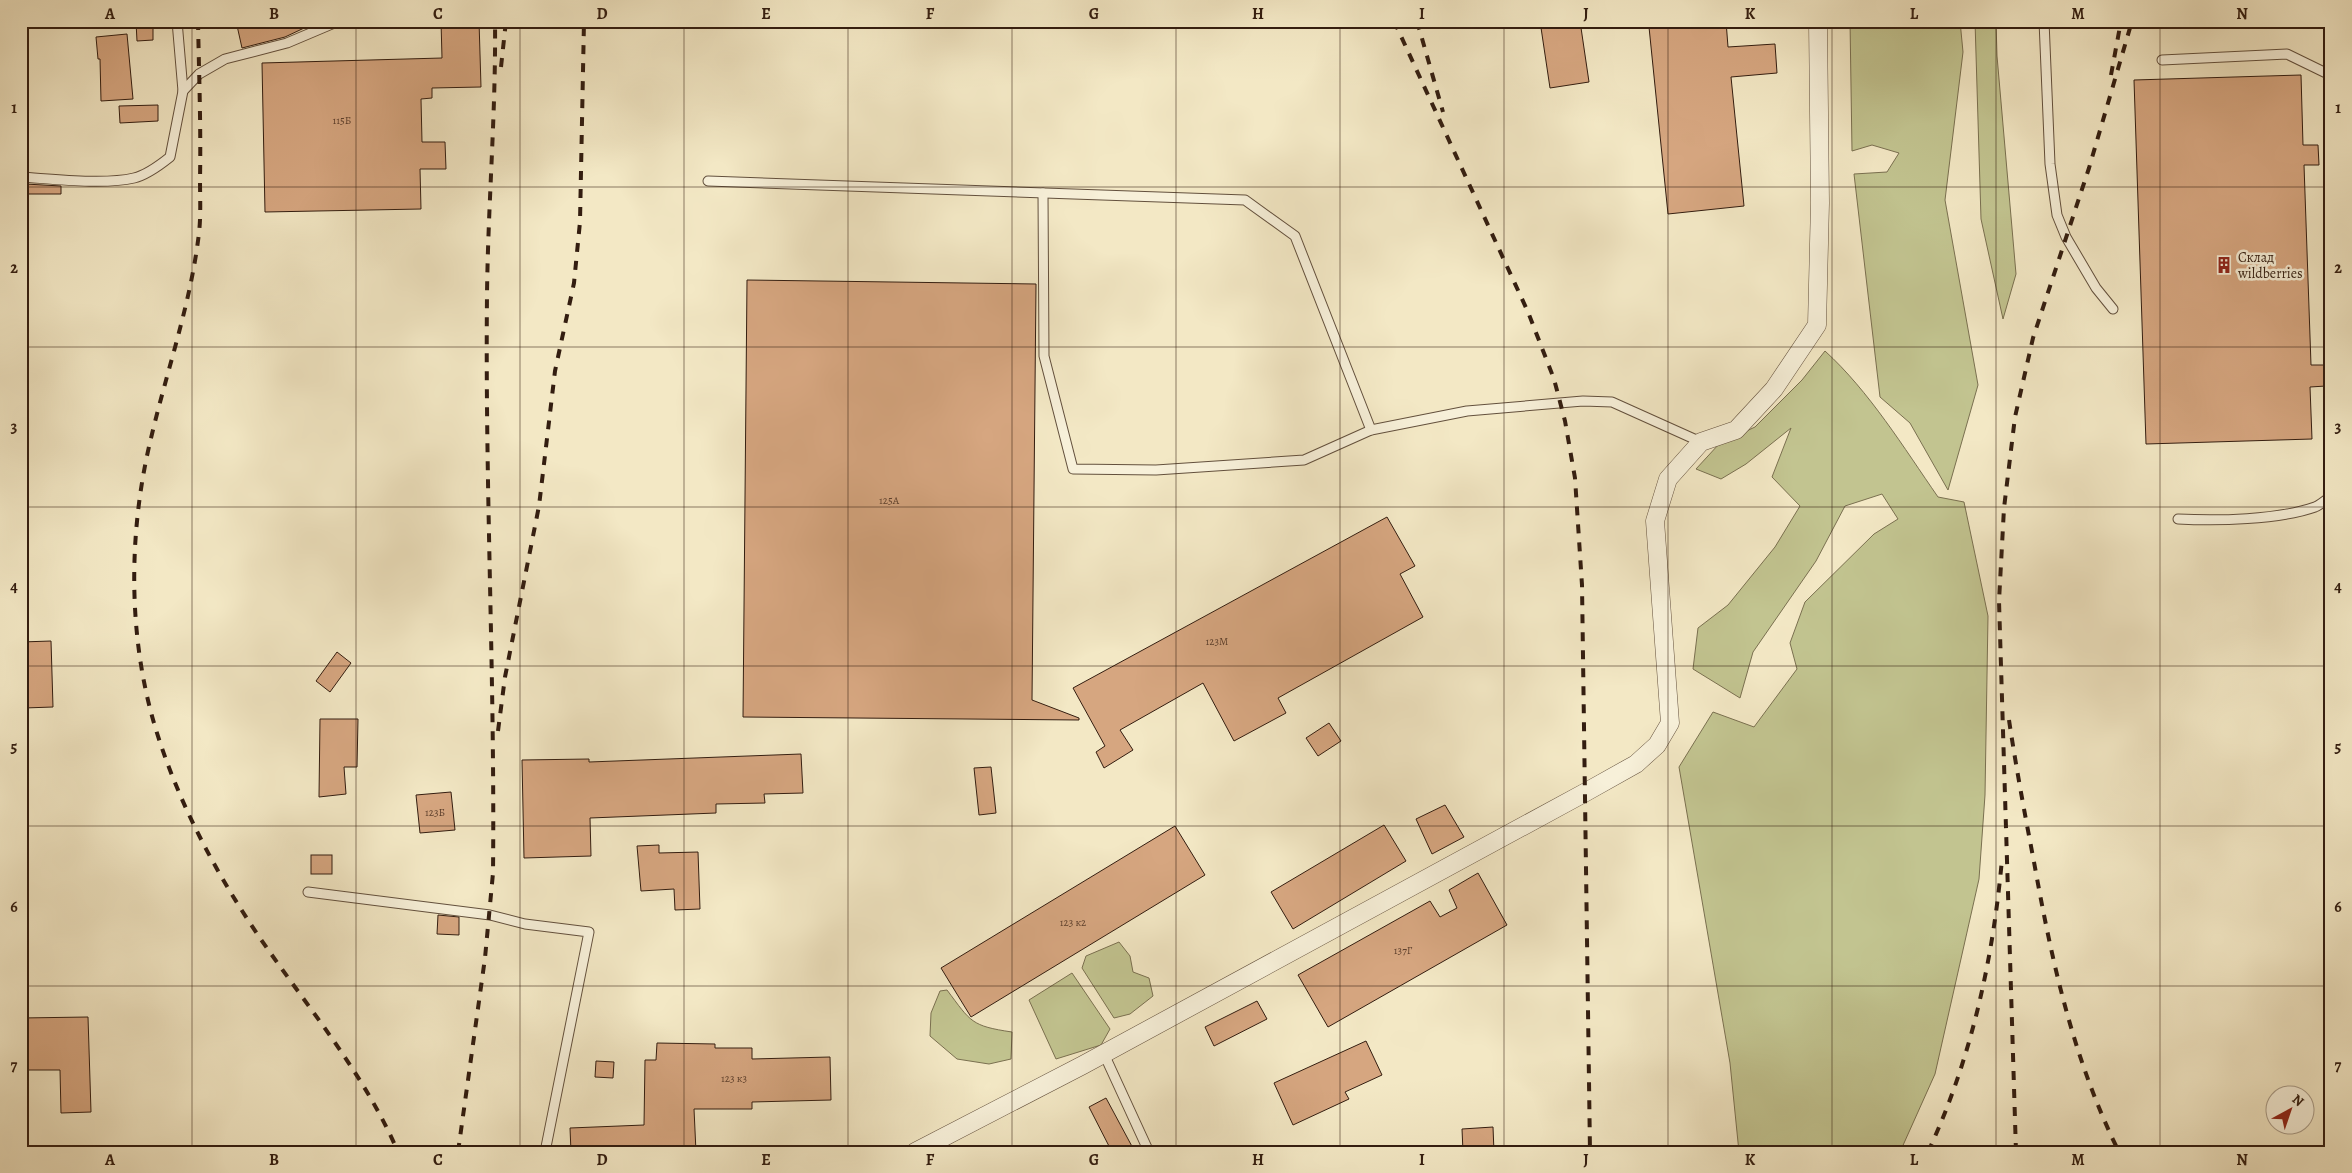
<svg xmlns="http://www.w3.org/2000/svg" width="2352" height="1173" viewBox="0 0 2352 1173" font-family="Alegreya,serif">
<rect width="100%" height="100%" fill="#f3e8c5"/>
<filter id="stains"><feTurbulence type="fractalNoise" baseFrequency=".004" numOctaves="4"/><feColorMatrix values="0 0 0 0 .2 0 0 0 0 .09 0 0 0 0 .02 0 0 0 .5 -.17"/></filter>
<radialGradient id="worn" r=".72"><stop offset=".6" stop-color="#630" stop-opacity="0"/><stop offset="1" stop-color="#630" stop-opacity=".3"/></radialGradient>
<g fill="#c2c490" stroke="#7a7050">
<path d="M1850,21H1960L1963,52L1945,200L1978,385L1948,490L1910,423L1880,397L1854,174L1887,172L1899,153L1872,145L1852,151Z"/>
<path d="M1975,21H1996L1997,56L2016,274L2003,319L1981,219Z"/>
<path d="M1825,351C1869,391 1904,448 1938,497L1964,502L1988,616L1985,795L1979,879L1935,1074L1900,1152H1739L1730,1063L1679,767L1713,712L1754,727L1797,669L1790,643L1805,602L1874,534L1898,519L1882,494L1845,506L1816,561L1753,652L1740,698L1693,669L1698,628L1728,605L1775,547L1800,506L1772,477L1791,428L1746,464L1721,479L1696,469L1719,444L1755,427L1802,380Z"/>
<path d="M1119,942L1130,956L1133,972L1149,978L1153,996L1130,1014L1114,1018L1082,968L1086,956Z"/>
<path d="M1072,973L1110,1029L1101,1045L1056,1059L1029,1000Z"/>
<path d="M947,990C971,1022 971,1026 1012,1032L1011,1059L989,1064L957,1059L930,1036L931,1013L940,991Z"/>
</g>
<g fill="#d6a680" stroke="#331d10">
<path d="M153,21V40L137,41L136,22Z"/>
<path d="M236,21H319L285,37L242,48Z"/>
<path d="M441,21H479L481,87L432,88V98L421,99L422,142H445L446,169H420L421,209L265,212L262,63L442,58Z"/>
<path d="M1540,21H1580L1589,82L1550,88Z"/>
<path d="M1705,21H1726L1728,47L1775,44L1777,73L1731,77L1744,206L1668,214L1649,27Z"/>
<path d="M127,34L133,99L101,101L100,59H98L96,37Z"/>
<path d="M2301,75L2303,145H2318L2319,165H2304L2311,365H2326V386L2310,387L2312,439L2146,444L2134,80Z"/>
<path d="M158,105V121L120,123L119,106Z"/>
<path d="M25,184L61,186V194H25Z"/>
<path d="M747,280L1036,284L1032,700L1079,718V720L743,717Z"/>
<path d="M1387,517L1415,566L1400,574L1423,617L1278,698L1286,713L1234,741L1203,683L1120,730L1133,750L1104,768L1096,752L1105,746L1073,688Z"/>
<path d="M51,641L53,707L24,708L21,642Z"/>
<path d="M337,652L351,663L330,692L316,681Z"/>
<path d="M320,719H358L357,767H344L346,794L319,797Z"/>
<path d="M1329,723L1341,741L1318,756L1306,738Z"/>
<path d="M801,754L803,793L764,794L765,803L716,804V813L590,818L591,856L524,858L522,760L589,759V762Z"/>
<path d="M991,767L996,813L979,815L974,768Z"/>
<path d="M451,792L455,830L420,833L416,795Z"/>
<path d="M1445,805L1464,837L1432,854L1416,819Z"/>
<path d="M1384,825L1406,861L1293,929L1271,892Z"/>
<path d="M1175,826L1205,875L971,1017L941,968Z"/>
<path d="M659,845V853L698,852L700,909L675,910L674,889L641,891L637,846Z"/>
<rect x="311" y="855" width="21" height="19"/>
<path d="M1478,873L1507,925L1328,1027L1298,975L1430,901L1440,917L1457,908L1449,890Z"/>
<path d="M438,915L459,917V935L437,934Z"/>
<path d="M1257,1001L1267,1019L1214,1046L1205,1027Z"/>
<path d="M88,1017L91,1112L61,1113L60,1070H21V1018Z"/>
<path d="M1366,1041L1382,1075L1345,1092L1349,1099L1293,1125L1274,1083Z"/>
<path d="M657,1043L715,1044V1048H752V1059L830,1057L831,1100L752,1102V1109H694L696,1152H571L570,1128L644,1125L645,1060H656Z"/>
<path d="M596,1061L614,1062L613,1078L595,1077Z"/>
<path d="M1106,1098L1135,1152H1112L1089,1107Z"/>
<path d="M1493,1127L1494,1152H1463L1462,1129Z"/>
</g>
<g fill="none" stroke-linecap="round" stroke-linejoin="round">
<g stroke="#63503d" stroke-width="11">
<g id="lane">
<path d="M177,21L183,91"/>
<path d="M2044,21L2050,164L2057,215L2066,237L2096,288L2113,309"/>
<path d="M2162,60L2287,54L2326,73L2331,77"/>
<path d="M21,177C53,179 104,185 134,178C147,175 160,165 170,157L183,91L199,74L225,59L287,43L339,21"/>
<path d="M708,181L1245,200L1295,236L1371,430"/>
<path d="M1043,193L1044,356L1073,469L1156,470L1304,460L1371,430L1467,411L1583,401L1612,402L1701,442"/>
<path d="M2178,519C2217,521 2278,520 2315,507C2320,505 2326,500 2331,496"/>
<path d="M308,892L490,915L525,924L589,932L545,1152"/>
<path d="M1104,1054L1149,1152"/>
</g>
</g>
<g stroke="#63503d" stroke-width="19">
<path id="street" d="M915,1152L1083,1065L1586,792L1636,764L1657,745L1670,723L1655,521L1668,479L1701,442L1736,430L1774,389L1817,325L1820,203L1818,21"/>
</g>
<use href="#lane" stroke="#f7f0d9" stroke-width="9"/>
<use href="#street" stroke="#f7f0d9" stroke-width="18"/>
<g stroke="#331d10" stroke-width="4" stroke-dasharray="9 9" stroke-linecap="butt">
<path d="M198,21C199,74 201,126 200,179C200,197 201,215 199,233C191,302 168,367 152,434C128,530 127,638 157,733C180,806 217,875 260,938C308,1008 364,1073 398,1152"/>
<path d="M1394,21L1528,312L1554,379L1565,421L1575,478L1582,585L1590,1152"/>
<path d="M1417,21L1443,112"/>
<path d="M501,67L506,21"/>
<path d="M2111,75L2121,21"/>
<path d="M2009,720C2016,767 2025,815 2034,862C2052,962 2073,1059 2119,1152"/>
<path d="M498,731L505,677L539,506L555,371L574,283L580,222L584,21"/>
<path d="M458,1152L485,958L493,873C495,680 485,488 487,295C488,204 496,112 495,21"/>
<path d="M1928,1152C1971,1060 1993,960 2002,859"/>
<path d="M2016,1152L1999,601L2004,508L2015,417L2033,338L2089,168L2132,21"/>
</g>
</g>
<path fill="none" stroke="#331d10" stroke-width="1" stroke-opacity="0.55" d="M192,21V1152M356,21V1152M520,21V1152M684,21V1152M848,21V1152M1012,21V1152M1176,21V1152M1340,21V1152M1504,21V1152M1668,21V1152M1832,21V1152M1996,21V1152M2160,21V1152M21,187H2331M21,347H2331M21,507H2331M21,666H2331M21,826H2331M21,986H2331"/>
<defs>
<g id="building-bare" transform="scale(1.35)"><path d="M-4-6H4V6H1V3H-1V6H-4ZM-2.5-4.3h1.7v1.8h-1.7ZM.8-4.3h1.7v1.8H.8ZM-2.5-1h1.7V.8h-1.7ZM.8-1h1.7V.8H.8Z" fill="#8f2418" stroke="#f7f0d9" stroke-width="2.5" paint-order="stroke"/></g>
</defs>
<g fill-rule="evenodd">
<use href="#building-bare" x="2224" y="265"/>
</g>
<g text-anchor="middle" stroke-width="5" stroke-linejoin="round" paint-order="stroke">
<g font-size="11" fill="#5c3f2c">
<text x="342" y="124">115Б</text>
<text x="889" y="504">125А</text>
<text x="1217" y="645">123М</text>
<text x="435" y="816">123Б</text>
<text x="1073" y="926">123 к2</text>
<text x="1403" y="954">137Г</text>
<text x="734" y="1082">123 к3</text>
</g>
<g font-size="14" fill="#331d10" stroke="#f7f0d9" text-anchor="start">
<text x="2238" y="262">Склад<tspan x="2238" dy="16">wildberries</tspan></text>
</g>
</g>
<rect width="2352" height="1173" fill="none" stroke="#f3e8c5" stroke-width="55"/>
<g transform="translate(2290 1110) rotate(40)"><circle r="24" fill="#f7f0d9" stroke="#a99c89"/>
<path d="M0-4L9 19L0 12L-9 19Z" fill="#8f2418"/>
<text y="-8" font-size="14" font-weight="bold" text-anchor="middle" fill="#331d10">N</text>
</g>
<rect x="28" y="28" width="2296" height="1118" fill="none" stroke="#331d10" stroke-width="2"/>
<g font-size="16" text-anchor="middle" font-weight="bold" fill="#331d10">
<text x="110" y="19">A</text>
<text x="274" y="19">B</text>
<text x="438" y="19">C</text>
<text x="602" y="19">D</text>
<text x="766" y="19">E</text>
<text x="930" y="19">F</text>
<text x="1094" y="19">G</text>
<text x="1258" y="19">H</text>
<text x="1422" y="19">I</text>
<text x="1586" y="19">J</text>
<text x="1750" y="19">K</text>
<text x="1914" y="19">L</text>
<text x="2078" y="19">M</text>
<text x="2242" y="19">N</text>
<text x="14" y="113">1</text>
<text x="2338" y="113">1</text>
<text x="14" y="273">2</text>
<text x="2338" y="273">2</text>
<text x="14" y="432">3</text>
<text x="2338" y="432">3</text>
<text x="14" y="592">4</text>
<text x="2338" y="592">4</text>
<text x="14" y="752">5</text>
<text x="2338" y="752">5</text>
<text x="14" y="912">6</text>
<text x="2338" y="912">6</text>
<text x="14" y="1071">7</text>
<text x="2338" y="1071">7</text>
<text x="110" y="1165">A</text>
<text x="274" y="1165">B</text>
<text x="438" y="1165">C</text>
<text x="602" y="1165">D</text>
<text x="766" y="1165">E</text>
<text x="930" y="1165">F</text>
<text x="1094" y="1165">G</text>
<text x="1258" y="1165">H</text>
<text x="1422" y="1165">I</text>
<text x="1586" y="1165">J</text>
<text x="1750" y="1165">K</text>
<text x="1914" y="1165">L</text>
<text x="2078" y="1165">M</text>
<text x="2242" y="1165">N</text>
</g>
<rect width="100%" height="100%" filter="url(#stains)"/>
<rect width="100%" height="100%" fill="url(#worn)"/>
</svg>
